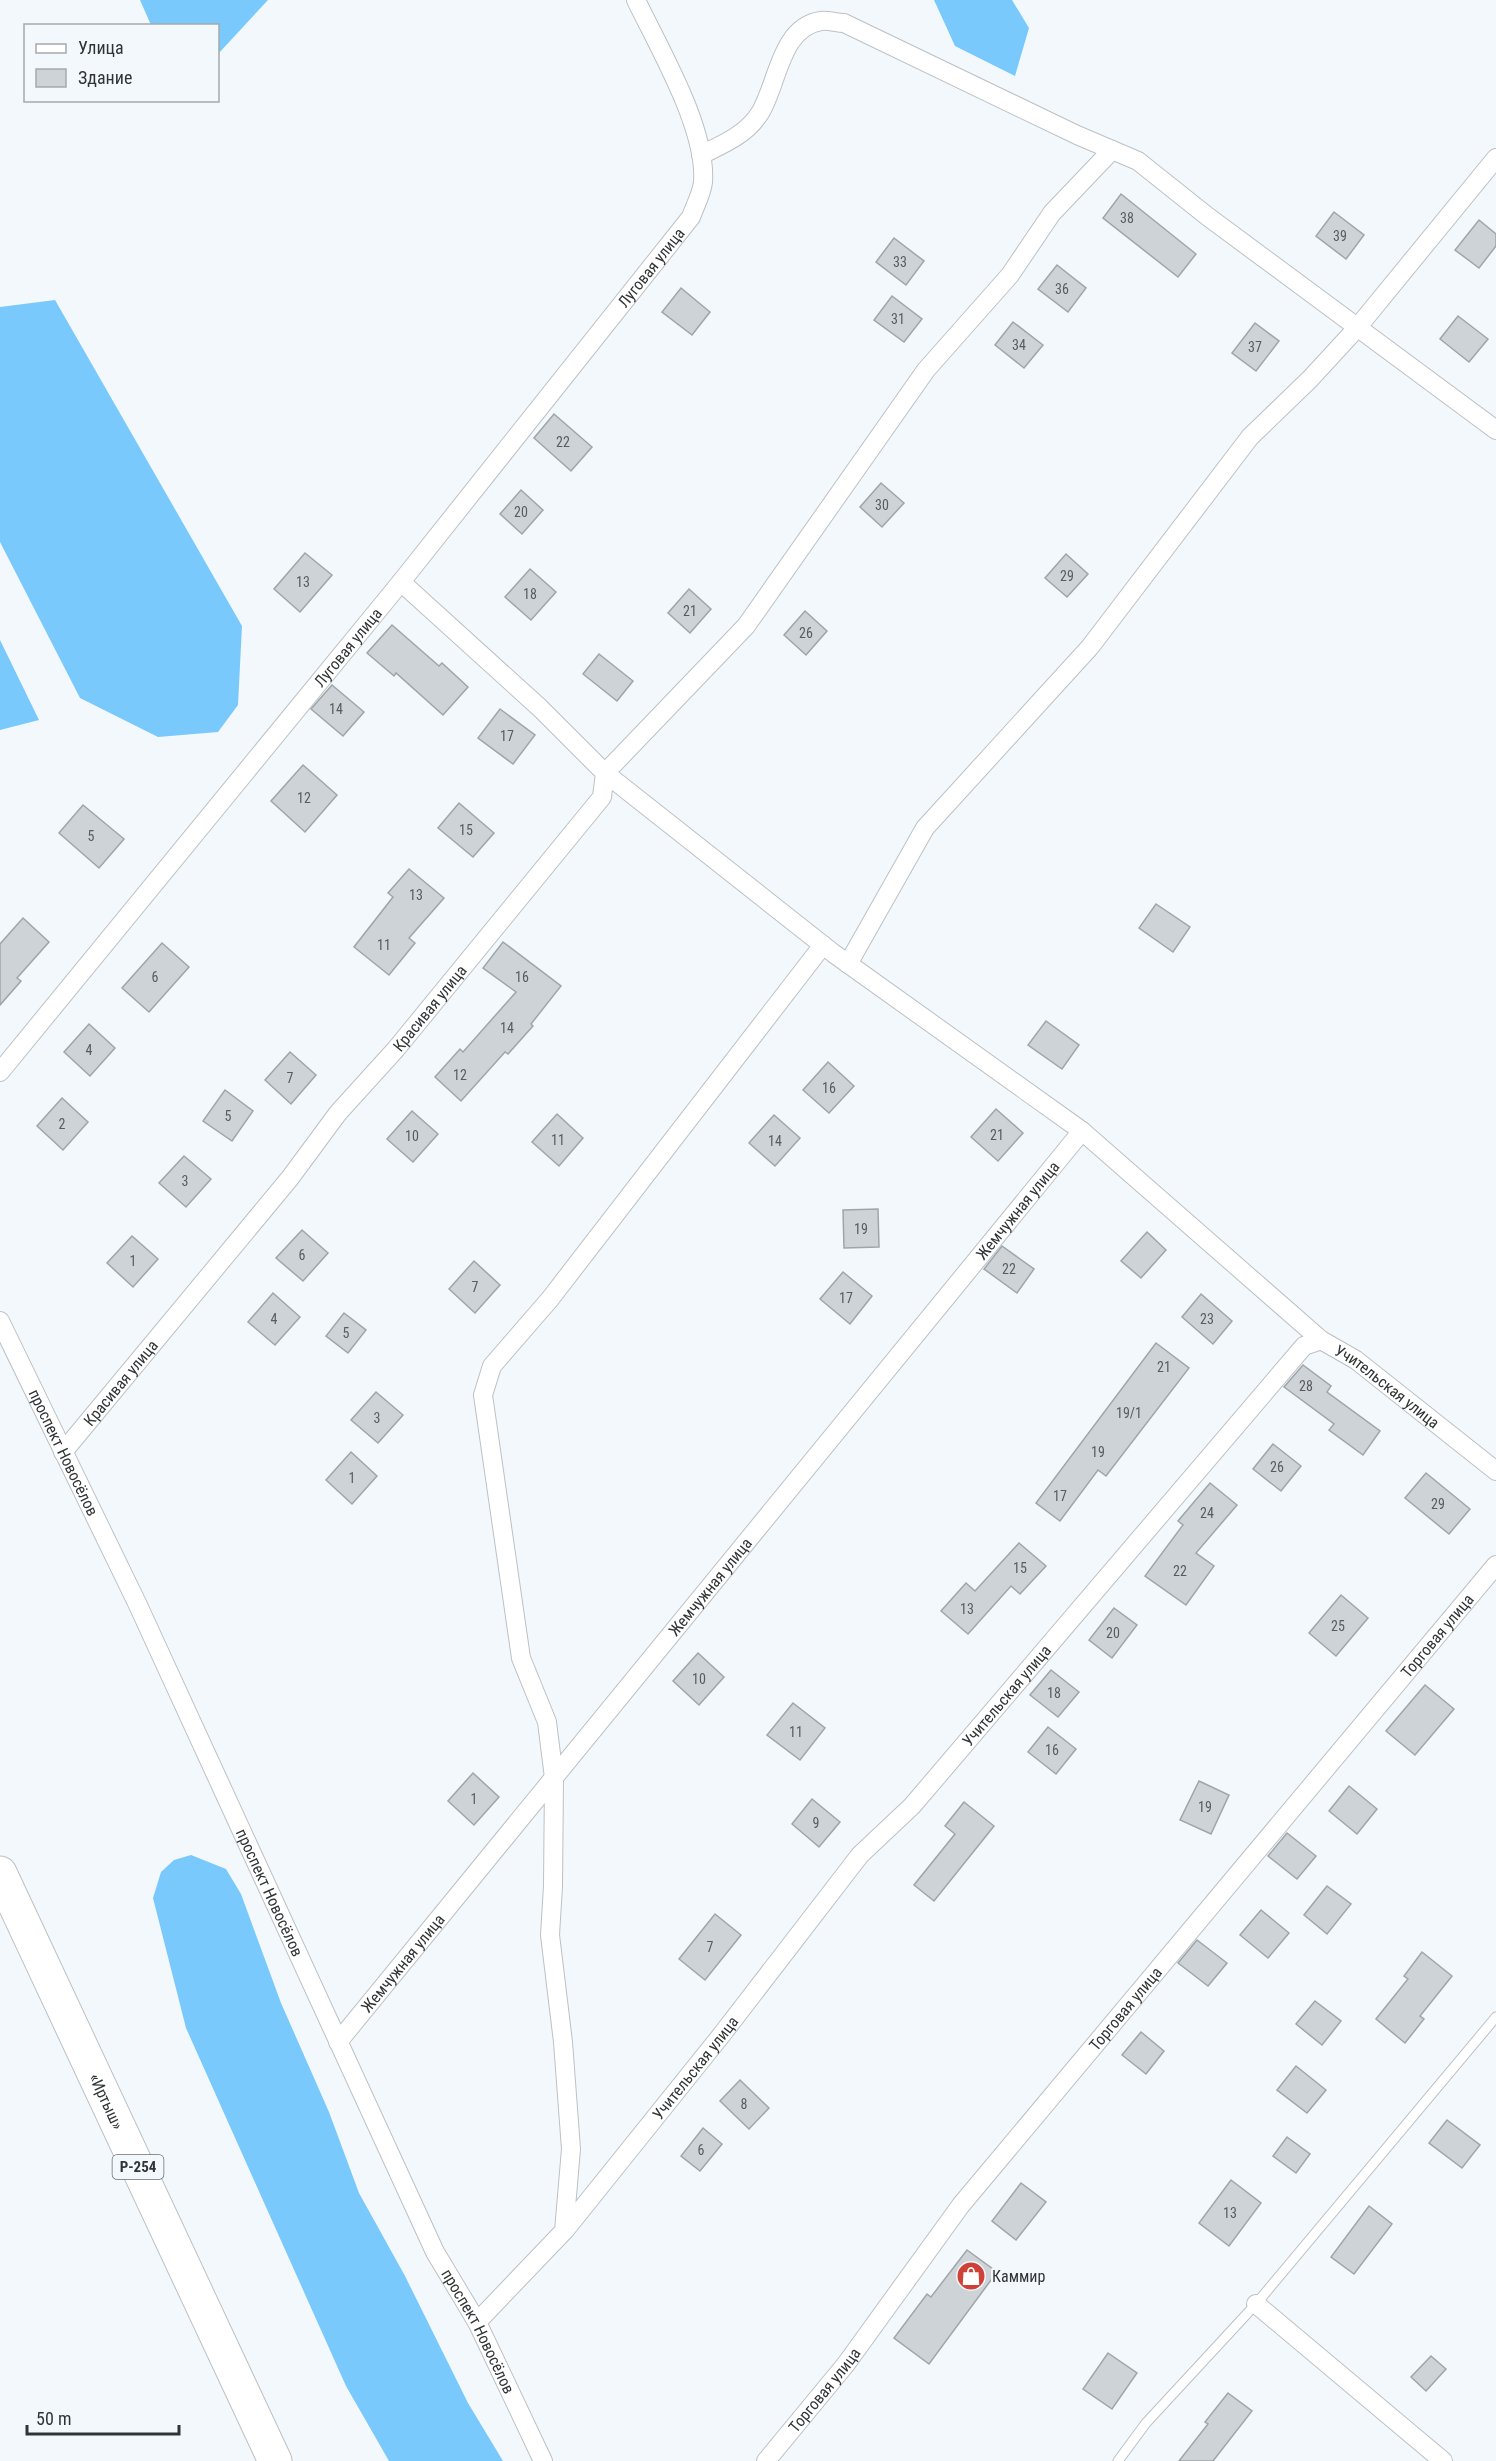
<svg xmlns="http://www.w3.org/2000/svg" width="1496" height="2461" viewBox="0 0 1496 2461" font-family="'Roboto Condensed',sans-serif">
<rect width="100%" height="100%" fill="#f2f8fc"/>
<g fill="#79c9fd">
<path d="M140,0H268L218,54V26L151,25Z"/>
<path d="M934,0H1012L1029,28L1015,76L955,46Z"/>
<path d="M55,300L242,626L238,705L218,732L158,737L80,698L0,542V307Z"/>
<path d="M0,640L39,720L0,730Z"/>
<path d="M191,1855L226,1869L241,1894L281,2003L329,2112L359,2193L405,2276L468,2403L503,2461H389L346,2386L186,2028L153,1898L161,1872L174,1860Z"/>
</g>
<g fill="#ced3d8" stroke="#a0a5a9" stroke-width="1.5">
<path d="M1121,194L1196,254L1178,277L1103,218Z"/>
<path d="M1334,212L1364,235L1346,259L1316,236Z"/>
<path d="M1479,220L1496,234V246L1479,268L1455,250Z"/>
<path d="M894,238L924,261L906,285L876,262Z"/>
<path d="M1057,265L1086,288L1068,312L1038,289Z"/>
<path d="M681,288L710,312L692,335L662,312Z"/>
<path d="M892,296L922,319L904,342L874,320Z"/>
<path d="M1458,316L1488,339L1469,362L1440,339Z"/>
<path d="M1013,322L1043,345L1024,368L995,345Z"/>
<path d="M1255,323L1279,341L1256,371L1232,353Z"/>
<path d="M554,414L592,447L571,471L534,438Z"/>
<path d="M881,483L904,503L882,527L860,507Z"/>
<path d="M521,490L543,510L522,534L500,514Z"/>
<path d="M305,553L332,575L300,612L274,589Z"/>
<path d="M1066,554L1088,574L1067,597L1045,578Z"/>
<path d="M530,569L556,592L531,620L505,597Z"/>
<path d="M689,589L711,609L690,633L668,613Z"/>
<path d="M805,611L827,631L806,655L784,635Z"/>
<path d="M392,625L439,666L442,663L468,687L443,715L396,673L394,676L367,653Z"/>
<path d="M599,654L633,681L617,701L583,674Z"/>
<path d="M332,685L364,712L343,736L311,709Z"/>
<path d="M500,709L535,735L513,764L478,738Z"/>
<path d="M303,765L337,795L305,832L271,801Z"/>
<path d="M459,803L494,833L473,857L438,828Z"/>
<path d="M83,805L124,839L99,868L59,833Z"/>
<path d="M409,869L444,898L409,938L415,943L389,975L354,947L393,897L388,893Z"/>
<path d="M1156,904L1190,927L1173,952L1139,928Z"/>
<path d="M23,918L49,942L17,978L21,981L0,1005V944Z"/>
<path d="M503,942L561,986L531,1024L533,1026L508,1054L505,1052L461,1101L435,1077L460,1049L463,1052L516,992L483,968Z"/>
<path d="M162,943L189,967L149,1012L122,988Z"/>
<path d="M1046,1021L1079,1045L1062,1069L1028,1045Z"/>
<path d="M89,1024L115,1048L90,1076L64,1052Z"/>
<path d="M290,1052L316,1075L291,1104L265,1080Z"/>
<path d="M828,1062L854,1086L829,1113L803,1090Z"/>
<path d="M225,1090L253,1111L232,1141L203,1121Z"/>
<path d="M62,1098L88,1122L63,1150L37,1126Z"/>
<path d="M996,1109L1023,1133L998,1161L971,1137Z"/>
<path d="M412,1111L438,1134L413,1162L387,1139Z"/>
<path d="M557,1114L583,1138L559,1166L532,1142Z"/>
<path d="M774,1115L800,1138L775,1166L749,1143Z"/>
<path d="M184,1156L211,1179L186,1207L159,1183Z"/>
<path d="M878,1209L879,1247L844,1248L843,1210Z"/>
<path d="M302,1230L328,1253L303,1281L276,1258Z"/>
<path d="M1147,1232L1166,1250L1141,1278L1121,1261Z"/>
<path d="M132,1236L158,1259L133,1287L107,1263Z"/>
<path d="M1002,1246L1034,1269L1017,1293L984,1269Z"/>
<path d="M474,1261L500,1285L475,1313L449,1289Z"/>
<path d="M843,1272L872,1296L850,1324L820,1299Z"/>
<path d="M273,1293L300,1317L275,1345L248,1322Z"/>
<path d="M1201,1294L1232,1321L1213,1344L1182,1317Z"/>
<path d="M344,1313L366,1330L348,1353L326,1336Z"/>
<path d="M1156,1343L1189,1368L1106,1476L1098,1470L1060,1521L1036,1503Z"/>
<path d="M1303,1365L1331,1386L1327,1392L1380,1431L1363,1455L1329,1430L1334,1424L1284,1387Z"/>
<path d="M376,1392L403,1415L378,1443L351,1420Z"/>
<path d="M1273,1444L1301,1466L1281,1491L1253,1469Z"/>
<path d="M351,1452L377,1476L352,1504L326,1480Z"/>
<path d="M1426,1473L1470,1509L1449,1534L1405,1498Z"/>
<path d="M1210,1483L1237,1505L1196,1553L1214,1566L1186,1605L1145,1576L1183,1525L1178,1521Z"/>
<path d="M1019,1543L1046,1566L1020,1594L1011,1586L968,1634L941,1611L966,1583L975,1591Z"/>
<path d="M1341,1595L1368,1618L1336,1656L1309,1633Z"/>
<path d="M1114,1608L1137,1625L1112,1658L1089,1640Z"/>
<path d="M698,1653L724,1677L699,1705L673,1681Z"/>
<path d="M1051,1670L1079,1692L1058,1717L1030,1695Z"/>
<path d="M1425,1685L1454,1709L1415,1755L1386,1731Z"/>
<path d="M793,1703L825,1728L800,1760L767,1735Z"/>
<path d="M1048,1727L1076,1749L1056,1774L1028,1752Z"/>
<path d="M473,1773L499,1797L474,1825L448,1801Z"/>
<path d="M1199,1781L1229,1795L1211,1834L1180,1820Z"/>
<path d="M1349,1786L1377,1809L1357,1834L1329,1811Z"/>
<path d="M812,1799L840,1822L819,1847L792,1824Z"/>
<path d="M964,1802L994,1826L934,1901L914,1885L955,1834L945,1826Z"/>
<path d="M1287,1833L1316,1856L1297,1879L1268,1856Z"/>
<path d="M1327,1886L1351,1904L1327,1934L1304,1915Z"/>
<path d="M1261,1910L1289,1933L1268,1958L1240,1935Z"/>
<path d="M715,1914L741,1935L705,1980L679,1959Z"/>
<path d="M1197,1940L1227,1963L1208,1986L1178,1963Z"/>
<path d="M1422,1952L1452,1976L1420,2016L1424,2019L1405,2043L1376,2019L1408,1979L1404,1976Z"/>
<path d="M1315,2001L1341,2021L1322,2045L1296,2024Z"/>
<path d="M1141,2032L1164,2051L1146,2074L1122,2055Z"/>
<path d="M1296,2066L1326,2090L1307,2113L1277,2090Z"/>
<path d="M740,2080L769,2108L749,2129L720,2101Z"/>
<path d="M1447,2120L1480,2145L1462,2168L1429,2143Z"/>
<path d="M703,2128L722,2144L700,2171L681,2156Z"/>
<path d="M1287,2137L1310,2154L1296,2173L1273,2156Z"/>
<path d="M1231,2180L1261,2203L1229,2246L1199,2223Z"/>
<path d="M1021,2183L1046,2202L1016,2240L992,2221Z"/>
<path d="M1369,2206L1392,2224L1354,2274L1331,2257Z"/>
<path d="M967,2250L997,2272L929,2364L894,2338L927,2294L931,2297Z"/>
<path d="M1108,2353L1137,2373L1112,2409L1083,2389Z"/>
<path d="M1431,2356L1446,2369L1426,2391L1411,2377Z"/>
<path d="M1228,2393L1252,2411L1213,2461H1179L1208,2424L1205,2422Z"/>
</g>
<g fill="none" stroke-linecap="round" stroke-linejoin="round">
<g stroke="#bcc1c5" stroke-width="11">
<path id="lane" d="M1118,2461L1146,2423L1256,2304L1496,2017"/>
</g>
<g stroke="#bcc1c5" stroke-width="20">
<g id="street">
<path d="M1112,150L1052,213L1010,275L926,370L746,626L605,773L833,953L1082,1131L1321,1340"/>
<path d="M701,155C723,144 746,135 760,113C778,84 780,27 821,21C828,20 837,23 844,23L1077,135L1138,161L1207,216L1496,430"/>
<path d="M848,964L925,828L1090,647L1250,437L1310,379L1357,328L1496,158"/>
<path id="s1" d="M0,1072L401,582L691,217C695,206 702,193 703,182C707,129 659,48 636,0"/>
<path id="s2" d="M0,1321L137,1603L435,2252L477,2322L543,2461"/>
<path id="s3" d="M63,1452L290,1178L338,1113L396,1049L602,797L605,773L540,708L401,582"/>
<path id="s4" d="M338,2042L1082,1131"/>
<path id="s5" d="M565,2230L723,2033L860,1855L912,1806L1304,1346L1321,1340L1356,1360L1496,1471"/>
<path d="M1256,2304L1443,2461"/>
<path d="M477,2322L564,2231L571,2149L563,2042L550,1935L553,1886L554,1778L547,1722L521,1658L483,1395L492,1366L550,1299L823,945"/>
<path id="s6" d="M766,2461L846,2364L961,2205L1496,1565"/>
</g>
</g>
<g stroke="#bcc1c5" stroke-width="35">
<g id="highway">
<path id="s7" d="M0,1873L275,2461"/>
</g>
</g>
<use href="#lane" stroke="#fff" stroke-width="9"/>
<use href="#street" stroke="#fff" stroke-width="18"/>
<use href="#highway" stroke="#fff" stroke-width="33"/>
</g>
<defs>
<g id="shop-disc" transform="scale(1.5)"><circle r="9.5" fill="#cf4137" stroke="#f2f8fc"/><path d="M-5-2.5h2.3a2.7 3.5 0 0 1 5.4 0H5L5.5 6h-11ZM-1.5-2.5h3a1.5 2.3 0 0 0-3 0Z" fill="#fff"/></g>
</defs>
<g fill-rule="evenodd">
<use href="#shop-disc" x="971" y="2276"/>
</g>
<g text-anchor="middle" stroke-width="4.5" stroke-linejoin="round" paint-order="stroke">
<g font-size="14" fill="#585c5e">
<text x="1127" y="223">38</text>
<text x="1340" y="241">39</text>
<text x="900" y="267">33</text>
<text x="1062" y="294">36</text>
<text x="898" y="324">31</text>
<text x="1019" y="350">34</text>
<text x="1255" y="352">37</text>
<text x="563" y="447">22</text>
<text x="882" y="510">30</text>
<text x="521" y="517">20</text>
<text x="1067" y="581">29</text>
<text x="303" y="587">13</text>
<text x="530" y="599">18</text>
<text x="690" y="616">21</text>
<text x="806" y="638">26</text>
<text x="336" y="714">14</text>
<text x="507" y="741">17</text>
<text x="304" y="803">12</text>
<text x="466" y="835">15</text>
<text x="91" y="841">5</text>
<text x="416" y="900">13</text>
<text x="384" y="950">11</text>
<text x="155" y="982">6</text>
<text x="522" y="982">16</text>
<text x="507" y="1033">14</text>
<text x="89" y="1055">4</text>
<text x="460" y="1080">12</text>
<text x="290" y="1083">7</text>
<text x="829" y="1093">16</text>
<text x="228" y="1121">5</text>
<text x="62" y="1129">2</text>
<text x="997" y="1140">21</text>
<text x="412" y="1141">10</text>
<text x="558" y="1145">11</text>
<text x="775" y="1146">14</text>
<text x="185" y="1186">3</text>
<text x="861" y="1234">19</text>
<text x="302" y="1260">6</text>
<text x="133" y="1266">1</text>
<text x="1009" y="1274">22</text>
<text x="475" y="1292">7</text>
<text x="846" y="1303">17</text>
<text x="274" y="1324">4</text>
<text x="1207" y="1324">23</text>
<text x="346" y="1338">5</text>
<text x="1164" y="1372">21</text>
<text x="1306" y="1391">28</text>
<text x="1129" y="1418">19/1</text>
<text x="377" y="1423">3</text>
<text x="1098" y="1457">19</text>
<text x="1277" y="1472">26</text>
<text x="352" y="1483">1</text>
<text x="1060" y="1501">17</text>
<text x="1438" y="1509">29</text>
<text x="1207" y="1518">24</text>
<text x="1020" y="1573">15</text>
<text x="1180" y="1576">22</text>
<text x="967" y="1614">13</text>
<text x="1338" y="1631">25</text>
<text x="1113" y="1638">20</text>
<text x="699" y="1684">10</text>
<text x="1054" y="1698">18</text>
<text x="796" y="1737">11</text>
<text x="1052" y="1755">16</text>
<text x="474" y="1804">1</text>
<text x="1205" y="1812">19</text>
<text x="816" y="1828">9</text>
<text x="710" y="1952">7</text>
<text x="744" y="2109">8</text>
<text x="701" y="2155">6</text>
<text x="1230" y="2218">13</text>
</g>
<rect fill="#f2f8fc" stroke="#6b6f71" stroke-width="1.5" x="112.5" y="2155" width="51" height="24" rx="4.5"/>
<g font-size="15" font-weight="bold" fill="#313435">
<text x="138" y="2172">Р-254</text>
</g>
<g font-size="16" fill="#313435" stroke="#f2f8fc">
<text dy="6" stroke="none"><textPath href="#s1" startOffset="1035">Луговая улица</textPath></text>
<text dy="6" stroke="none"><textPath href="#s1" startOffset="549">Луговая улица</textPath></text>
<text dy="6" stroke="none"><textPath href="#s3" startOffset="576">Красивая улица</textPath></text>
<text dy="6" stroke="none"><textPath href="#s4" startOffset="1074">Жемчужная улица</textPath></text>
<text dy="6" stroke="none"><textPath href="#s3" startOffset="90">Красивая улица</textPath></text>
<text dy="6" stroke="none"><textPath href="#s5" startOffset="1252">Учительская улица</textPath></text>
<text dy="6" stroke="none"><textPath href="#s2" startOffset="146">проспект Новосёлов</textPath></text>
<text dy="6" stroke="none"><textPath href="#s4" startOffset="588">Жемчужная улица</textPath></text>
<text dy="6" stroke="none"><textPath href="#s6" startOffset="1064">Торговая улица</textPath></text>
<text dy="6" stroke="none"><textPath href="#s5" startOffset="694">Учительская улица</textPath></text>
<text dy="6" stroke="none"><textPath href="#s2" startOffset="632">проспект Новосёлов</textPath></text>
<text dy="6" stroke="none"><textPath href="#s4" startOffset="102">Жемчужная улица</textPath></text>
<text dy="6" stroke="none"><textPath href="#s6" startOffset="578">Торговая улица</textPath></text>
<text dy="6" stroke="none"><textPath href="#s5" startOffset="208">Учительская улица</textPath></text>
<text dy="6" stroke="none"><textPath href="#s7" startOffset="252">«Иртыш»</textPath></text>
<text dy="6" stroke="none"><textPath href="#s2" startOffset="1118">проспект Новосёлов</textPath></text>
<text dy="6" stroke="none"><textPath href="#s6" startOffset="92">Торговая улица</textPath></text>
</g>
<g font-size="16" fill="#313435" stroke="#f2f8fc" text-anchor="start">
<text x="992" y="2282">Каммир</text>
</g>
</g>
<rect x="24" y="24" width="195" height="78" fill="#f2f8fc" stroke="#a5aaac" stroke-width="1.5"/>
<rect x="36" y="44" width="30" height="9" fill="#ffffff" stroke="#a5aaac" stroke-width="1.5"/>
<text x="78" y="54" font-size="18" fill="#313435">Улица</text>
<rect x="36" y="69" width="30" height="18" fill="#ced3d8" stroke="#a5aaac" stroke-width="1.5"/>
<text x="78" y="84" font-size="18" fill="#313435">Здание</text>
<path d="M27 2425v9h152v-9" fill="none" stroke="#313435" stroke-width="3"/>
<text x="36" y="2425" font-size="18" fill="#313435" stroke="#f2f8fc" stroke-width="4.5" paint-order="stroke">50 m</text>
</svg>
